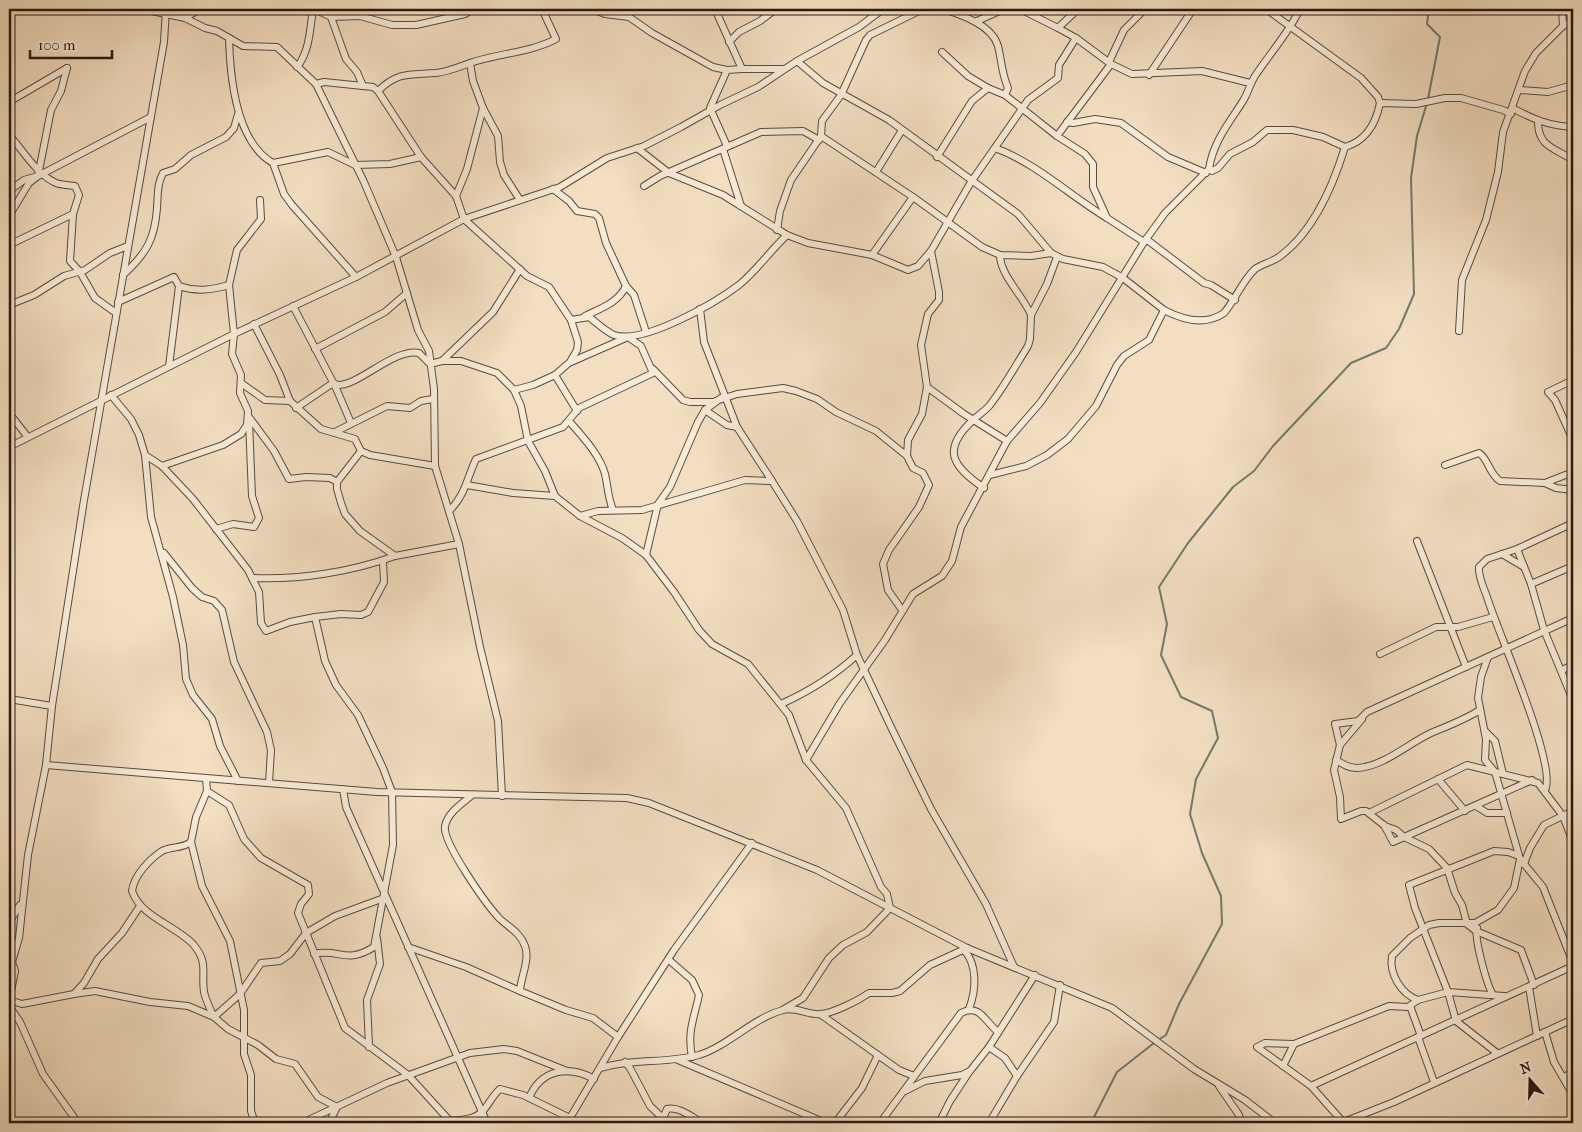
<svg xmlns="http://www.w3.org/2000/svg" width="1582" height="1132" viewBox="0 0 1582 1132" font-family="'IM FELL French Canon',serif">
<rect width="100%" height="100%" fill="#f3dec1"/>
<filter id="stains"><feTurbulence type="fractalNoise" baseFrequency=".004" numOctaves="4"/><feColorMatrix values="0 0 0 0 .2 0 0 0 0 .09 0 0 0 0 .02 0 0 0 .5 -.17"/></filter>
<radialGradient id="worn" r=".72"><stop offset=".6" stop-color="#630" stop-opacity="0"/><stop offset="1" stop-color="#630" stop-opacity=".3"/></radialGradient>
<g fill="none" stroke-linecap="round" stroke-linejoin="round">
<g stroke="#6e7c6d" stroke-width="2">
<path d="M1428,99L1440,37L1427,24L1429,9"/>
<path d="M1158,1040L1166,1035L1179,1004L1222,924L1221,896L1202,853L1190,814L1196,779L1218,738L1212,711L1181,697L1161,655L1167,624L1159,587L1188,543L1233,487L1254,471L1273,446L1351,363L1386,348L1399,329L1414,294L1411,178L1417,136L1427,103"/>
<path d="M1091,1123L1117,1072L1154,1043"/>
</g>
<g stroke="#5a4b3b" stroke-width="8">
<g id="minor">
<path d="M142,9L185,18L205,28L217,31L243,46L277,47L316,84L324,82L373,87L378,91L421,157"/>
<path d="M314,9L331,17L360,16L392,25H416L465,14L473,9"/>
<path d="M591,9L605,14L629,17L652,33L713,67L727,70L710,108L727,146"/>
<path d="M715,9L742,69H782"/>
<path d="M943,9C962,15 992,25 998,46C1002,62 1001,71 1008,88L1005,95L1057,136L1085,154L1093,164V187L1107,218L1144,242"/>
<path d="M1020,9L1058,28L1078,9"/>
<path d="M1266,9L1361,78L1378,97L1380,103"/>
<path d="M1562,9L1563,26"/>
<path d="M331,17L346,59L357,72L363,86"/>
<path d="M185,18L200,9"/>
<path d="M977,21L1004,9"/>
<path d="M1058,28L1076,38L1111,64L1132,74L1202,71L1250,83"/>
<path d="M229,38C230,77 236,142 273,163L284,194L292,205L356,277"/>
<path d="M729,42L739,32L760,21L776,9"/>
<path d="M942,52L968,76L988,88"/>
<path d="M797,61L859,27L883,9"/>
<path d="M1109,62L1124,30L1145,9"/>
<path d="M297,67C310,51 310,28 313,9"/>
<path d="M727,70L742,69"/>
<path d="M1149,75L1193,9"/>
<path d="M316,84L364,182L396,257L418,330L429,351L434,389L435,466L459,544L480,647L498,721L502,796"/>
<path d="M1519,90L1548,92L1573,85"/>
<path d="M378,91C398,71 411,75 436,73C447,72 459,67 470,63"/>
<path d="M9,102L67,68"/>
<path d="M483,108L498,136L500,162L504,175L520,200"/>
<path d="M1512,108C1533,119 1549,126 1573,127"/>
<path d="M1067,122L1073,123L1095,119L1121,123L1168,157L1206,173"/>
<path d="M1538,122C1538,147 1555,148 1573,160"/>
<path d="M9,135C23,150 36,174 56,183C61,185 69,185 75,186L79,195L73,214L70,261L80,272L95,298L116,313"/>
<path d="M821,136L913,197L982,247L1000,255L1031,256L1051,253"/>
<path d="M1057,136L1111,64"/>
<path d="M637,148L669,173L723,195L787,235L808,243L872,255L908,270L918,266L931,251"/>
<path d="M995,148C1036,163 1069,195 1107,218"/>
<path d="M723,149L741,206"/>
<path d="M937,157L972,101L988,88L1005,95"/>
<path d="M273,163L328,152L355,165L390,164L421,157L456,196L464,219L527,276L549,287L571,320L578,342L577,350L570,362L555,375L533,385L514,390"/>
<path d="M1209,169C1213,142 1229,123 1243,101C1248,93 1250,84 1255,76C1270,53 1288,34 1300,9"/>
<path d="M876,172L902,130"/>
<path d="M644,186L660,176L761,132L803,131L819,140"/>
<path d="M553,189L569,201L577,211L595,214L599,218L606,243L626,286L634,295L646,332"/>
<path d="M9,191L24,180L38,176L51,110L61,91L67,68"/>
<path d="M456,196L467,169L483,108L473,81L470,63C499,53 529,53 556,39L542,9"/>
<path d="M9,216L29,183L38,176L151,117"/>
<path d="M777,230L780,211L791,180L821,136L822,121L841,95L866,40L870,35L923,9"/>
<path d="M1146,239L1204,283L1211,285L1235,300"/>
<path d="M9,245L73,214"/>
<path d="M872,255L913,197"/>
<path d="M1000,255C1000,275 1024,297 1031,315"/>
<path d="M123,275C146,254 155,239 157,208C158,195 157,184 163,173L175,169L191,155L226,137L234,128L238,114"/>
<path d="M179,286C197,292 211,290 229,285"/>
<path d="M118,302L174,277L179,286L169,366"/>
<path d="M9,305L34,295L64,276L85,270L110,253L128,246"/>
<path d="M293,306L336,388L351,423"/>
<path d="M700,309L704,342L737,427L772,481"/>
<path d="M585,316C601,308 618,303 626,286"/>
<path d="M571,320L589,317C597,323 605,331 614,335C643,345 715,303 739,285C757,270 770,251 787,235"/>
<path d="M254,324L280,375L290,401L321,429L355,439L361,451L370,455L435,466"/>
<path d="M1459,331L1462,280L1486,220L1498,172L1503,132L1525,71L1536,53L1563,26L1573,20"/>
<path d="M315,349L385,312L407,293"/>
<path d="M442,361H461L497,373L514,390L521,406L528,441L545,471L555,496L580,516L622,538L646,555"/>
<path d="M653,369L683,400L690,402H713L737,394L783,388L796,391L817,399L836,412L876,431L907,456"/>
<path d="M555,375L577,411"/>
<path d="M1573,380L1548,392L1555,400L1573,440"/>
<path d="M241,383L265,400L290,401"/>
<path d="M927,387L964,414L1007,441"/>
<path d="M111,395L131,419L139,435L145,455L151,517L173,597L183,645L186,679L193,695L212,719L220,746L238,781"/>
<path d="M721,398L705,410L698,422L670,487L658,504L646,555L674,592L699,630L712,644L748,664L789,715L806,760L846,808L881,887L887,894L890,908L867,932L843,945L829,958L803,998L784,1009"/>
<path d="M296,408L333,383C350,395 392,347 419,353L430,364L442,361L493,312L520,269"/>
<path d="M705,410L727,425L737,427"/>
<path d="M9,413L27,436"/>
<path d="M249,417L274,451L289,479L306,477L330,478L337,482"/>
<path d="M569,421C582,436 600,455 605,474C608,487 608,498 613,510"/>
<path d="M335,432L387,406L410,408L421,401L433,399"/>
<path d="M9,447L234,334L356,277L464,219L560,187L607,158L644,146L681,127L720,105L758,87L797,61L823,83L889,120L1018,214L1051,253L1063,259L1103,267L1123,278L1164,310"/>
<path d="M361,451L337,482V489L341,503L345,514L360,531L395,556L459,544"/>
<path d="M145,455L162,466L223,445L241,434L247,425L248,411L240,393L241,375L232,354L234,334L229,285L237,250L261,219L260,200"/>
<path d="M1445,465L1479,453C1488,458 1489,474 1500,481L1545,483L1556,488L1573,490"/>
<path d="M162,466L193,499L248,570L259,592L261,623L266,631L290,622L315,617L325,661L336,685L358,715L383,768L392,792L393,845L374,947C345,965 340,948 314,954"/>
<path d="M990,475L1026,466L1047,455L1068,439L1096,406L1117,365L1124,356L1149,340L1164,310C1183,320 1205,326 1224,313C1235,300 1243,280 1255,269C1262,264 1272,262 1279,257C1314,232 1333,186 1345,147"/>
<path d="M1545,483L1573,472"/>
<path d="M467,485L513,493L555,496"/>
<path d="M984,488C952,466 941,450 973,420C978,415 985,411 990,405C1004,387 1016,365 1028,346L1030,339L1031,315L1047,284L1057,257"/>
<path d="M449,511C465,496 467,478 476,459L563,427L579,408L653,373L641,346L628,337L571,362"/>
<path d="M580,516L598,511L642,510L745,480L772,481L797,521L843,610L857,655L891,727L931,809L986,904L1014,967"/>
<path d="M216,529L233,524L254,527L259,518L252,496L249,421"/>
<path d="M1417,541L1466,667"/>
<path d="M1517,549L1531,584L1544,630L1573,700"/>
<path d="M164,553L192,588L202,597L214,601L222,610L234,662L267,732L271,750L269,783"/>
<path d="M1502,554L1524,567"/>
<path d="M252,578C299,580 351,572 395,556"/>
<path d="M1531,584L1573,566"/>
<path d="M902,610L888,590L883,564L889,550L919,507L929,485L923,473L913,468L907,456L908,440L922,414L927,387L921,345L928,314L939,300V292L931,251L971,182L1028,100L1058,78L1059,65L1076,38"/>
<path d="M315,617L341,614L361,615L368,612L384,582L383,561"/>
<path d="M1380,654L1436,627H1458L1493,617"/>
<path d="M1488,657L1481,677L1478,698L1486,739L1485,760L1495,772L1520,859L1543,887L1573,963"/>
<path d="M1562,670L1573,665"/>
<path d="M9,699L52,706"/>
<path d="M781,704C810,691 834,676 857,655"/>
<path d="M1485,731L1495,741L1503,774"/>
<path d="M1340,745L1362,719"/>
<path d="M806,760L840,703L885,640L913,594L942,576L952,561L961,527L1007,441L1040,403L1076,352L1144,242L1165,213L1209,169L1212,171L1218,168L1230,154L1253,142L1267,130H1293L1323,137L1345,147C1366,141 1376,123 1380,103L1416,104L1445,98H1461L1503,110L1511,114"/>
<path d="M1336,760C1343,764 1348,768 1357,768C1383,767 1409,743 1431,733C1448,726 1464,720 1480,710"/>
<path d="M46,765L377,792L627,798L649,803L817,870L967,948L1112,1008L1194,1069L1245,1100L1275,1123"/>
<path d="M206,779L207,791L196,817L191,842C182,849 171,846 162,851C150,859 134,875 132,891C141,917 175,925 193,944C209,963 201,972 204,992C206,1001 210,1009 214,1017L240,994L261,963L280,961L290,954L306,933L335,916L384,898"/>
<path d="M1438,779L1465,811"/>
<path d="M343,789L346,807L487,1123"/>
<path d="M1545,790C1558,767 1498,632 1488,600C1485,590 1478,578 1479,567L1487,559L1517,549L1573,523"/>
<path d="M207,791L229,805L244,839L261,858L308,885L309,894L301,904L298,913L345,1028L408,1075L449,1120"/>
<path d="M472,795C462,804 448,812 445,826C442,842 486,904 499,918C508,927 520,932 525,946C530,960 521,976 520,991L566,1010L593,1018L618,1037L567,1123"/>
<path d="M1476,806L1487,813H1507"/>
<path d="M1369,813L1467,765L1538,783L1563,816L1573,842"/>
<path d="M1384,825L1393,842L1532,780"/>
<path d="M191,842L202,886L230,941L244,1010V1054L251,1075V1111L255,1123"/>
<path d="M1524,864L1530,848L1544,825L1573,811"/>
<path d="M9,922L20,905"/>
<path d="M1477,928C1474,939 1487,985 1493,995"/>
<path d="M408,947L466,967L520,991"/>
<path d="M964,950C978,965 976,991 969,1009"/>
<path d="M669,960L692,980L699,995C694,1019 687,1031 692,1057"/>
<path d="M1534,985L1521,950L1476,931L1467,924L1462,905L1455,893L1447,868L1429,849L1404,837L1396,830L1385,826L1366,811H1361L1341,819L1340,797L1334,770L1340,745L1335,724L1358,721L1367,712L1573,618"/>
<path d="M1529,987L1537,1036"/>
<path d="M74,994L95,991L150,1002L188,1006L214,1017L228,1029L258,1045L276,1059L295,1064L318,1097L337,1107L329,1123"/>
<path d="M9,1000L22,1004L74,994L84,983L98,959L122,933L140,906"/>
<path d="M1418,1000C1401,994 1389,974 1392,956L1410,938L1429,925L1439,923H1475L1498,910L1514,888L1520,859"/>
<path d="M9,1001L15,971L12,962L19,938L28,855L46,765L52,706L84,500L164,42L166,9"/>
<path d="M9,1006L20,1022L43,1074L78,1123"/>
<path d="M1410,1006L1421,1036"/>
<path d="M820,1014L899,1070L914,1076"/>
<path d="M1545,1032L1554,1062L1573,1095"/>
<path d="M618,1037L674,950L752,843"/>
<path d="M1418,1037L1434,1082"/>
<path d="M1294,1044L1265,1043L1257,1047L1311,1086L1343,1122"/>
<path d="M369,1047L367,1000L380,964L377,938"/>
<path d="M1497,1053L1456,1021L1448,992L1415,908L1409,885L1494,851L1508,852L1519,856"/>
<path d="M678,1060L826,1123"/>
<path d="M625,1062L630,1068L650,1106L668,1123"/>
<path d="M1283,1066L1294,1044L1389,1006L1408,1007L1418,1000L1448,992L1504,996"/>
<path d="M601,1068C632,1058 666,1064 699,1055C728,1046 753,1018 783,1010C795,1006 809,1016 821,1014C834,1013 859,1000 869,993H892L900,991L930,965L967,948"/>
<path d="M1017,1076L1005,1058L989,1047L1035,975"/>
<path d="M1564,1077L1573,1072"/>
<path d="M1219,1086L1239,1115L1241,1123"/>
<path d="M1311,1086L1573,966"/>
<path d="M905,1091L925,1081L962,1075L970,1071L989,1047"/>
<path d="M529,1098C541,1069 569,1065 594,1079"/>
<path d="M302,1123L387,1083L470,1053L504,1049L517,1051L567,1071"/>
<path d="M434,1123C449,1119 472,1123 483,1111C489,1104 493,1095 500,1089L523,1095L570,1118"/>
<path d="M661,1123L667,1109C679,1106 693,1118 703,1123"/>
<path d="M835,1123L862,1088L878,1055"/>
<path d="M880,1123L961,1013C980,1003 985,1022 998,1032"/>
<path d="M939,1123L950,1101L969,1072"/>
<path d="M989,1123L1017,1076L1054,1022L1060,985"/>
<path d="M1341,1123L1394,1102L1573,1019"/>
</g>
</g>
<use href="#minor" stroke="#f7ead7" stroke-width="6"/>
</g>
<rect width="1582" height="1132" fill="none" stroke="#f3dec1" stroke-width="30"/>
<rect x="10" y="10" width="1562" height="1112" fill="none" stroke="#271a0e" stroke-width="2.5"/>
<rect x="15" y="15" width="1552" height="1102" fill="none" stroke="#271a0e"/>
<g transform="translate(1530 1080) rotate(340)" stroke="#f7ead7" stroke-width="4" paint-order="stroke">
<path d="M0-4L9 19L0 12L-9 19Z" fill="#271a0e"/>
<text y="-8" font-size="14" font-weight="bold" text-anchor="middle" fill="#271a0e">N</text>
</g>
<path d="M30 50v8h82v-8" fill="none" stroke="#271a0e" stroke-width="2.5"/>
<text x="38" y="50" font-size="15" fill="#271a0e" stroke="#f7ead7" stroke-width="4" paint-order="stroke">100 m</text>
<rect width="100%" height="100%" filter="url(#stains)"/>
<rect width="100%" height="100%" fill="url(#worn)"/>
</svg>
